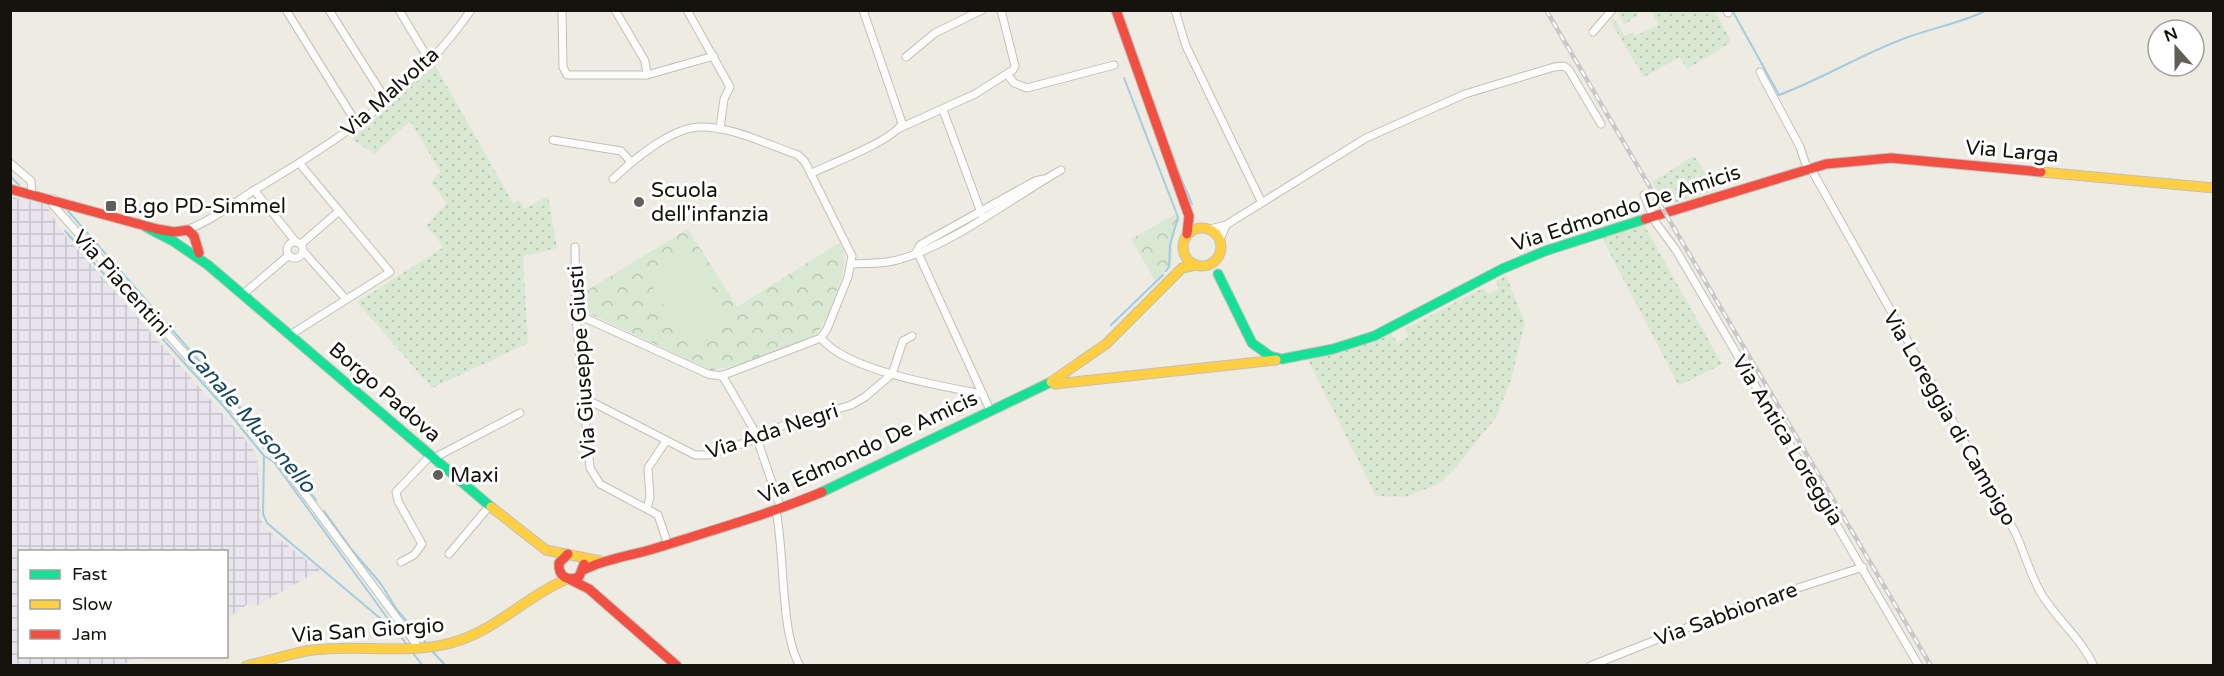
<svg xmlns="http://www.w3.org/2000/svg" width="2224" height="676" viewBox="0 0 2224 676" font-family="'Varela Round',sans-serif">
<defs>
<pattern id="industrial-grid" width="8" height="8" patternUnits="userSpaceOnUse" patternTransform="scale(1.5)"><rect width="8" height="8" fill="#e8e5ed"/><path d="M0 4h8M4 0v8" fill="none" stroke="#c6c4ca"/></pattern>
<pattern id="grass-dots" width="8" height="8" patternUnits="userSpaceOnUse" patternTransform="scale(1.5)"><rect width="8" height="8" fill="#d9e8d3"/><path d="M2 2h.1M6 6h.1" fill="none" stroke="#b9c6b4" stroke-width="1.8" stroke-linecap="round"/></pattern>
<pattern id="forest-crowns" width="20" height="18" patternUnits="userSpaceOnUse" patternTransform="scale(1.5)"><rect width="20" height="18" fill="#d9e8d3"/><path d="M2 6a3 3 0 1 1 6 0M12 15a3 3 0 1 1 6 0" fill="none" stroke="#b9c6b4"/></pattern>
</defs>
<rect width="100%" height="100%" fill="#edebe2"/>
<path fill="url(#industrial-grid)" d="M10,197L42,203L51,212L58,227L251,446L257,457L261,520L267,530L320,570L258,605L248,604L227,619L226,552H20V656L137,657L123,665H11Z"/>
<g fill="url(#grass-dots)">
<path d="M1622,10H1642V11L1637,13L1638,16L1624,24L1618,14Z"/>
<path d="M1651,11H1715L1731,42L1687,69L1680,57L1644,77L1610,21L1614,18L1625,36L1633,32L1635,36L1659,25Z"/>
<path d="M435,65L513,203L519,200L524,209L548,196L557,248L523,256L528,343L432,388L357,302L444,247L426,226L447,203L431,183L440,171L410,121L375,154L352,139Z"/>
<path d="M1694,156L1717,190L1668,205L1664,199L1661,200L1652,182Z"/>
<path d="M1644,225L1722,364L1679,386L1602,238Z"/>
<path d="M1506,276L1525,323L1511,380L1496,417L1452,472L1437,485L1404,497L1376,496L1307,358L1354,346L1390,333L1397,342L1408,337L1405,329L1483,288L1489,294L1499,289L1496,281Z"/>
</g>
<g fill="url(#forest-crowns)">
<path d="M1176,214L1179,220L1172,239V265L1156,282L1131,239Z"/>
<path d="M688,229L737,307L839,243C849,257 843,272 838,287C832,302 827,322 816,334C805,346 728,369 711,370L584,311L581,294Z"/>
</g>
<path fill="#d9e8d3" d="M686,248L731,319L689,345L644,274Z"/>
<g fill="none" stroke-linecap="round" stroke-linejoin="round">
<g stroke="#a4cce1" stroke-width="2">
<path d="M1732,10L1779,95C1822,79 1860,55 1903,39C1930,28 1960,24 1987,10"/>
<path d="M1124,78L1178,217L1170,245L1169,267L1166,271"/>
<path d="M1178,171L1192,204"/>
<path d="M10,176L19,185"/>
<path d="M68,211L274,446L316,500"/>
<path d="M65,231L225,408L264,456L274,462L407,645"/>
<path d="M1111,325L1163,275"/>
<path d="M264,456L263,514L267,523L394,630"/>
<path d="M324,511L352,550L381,584L397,610L427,644"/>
<path d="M432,651L446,666"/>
<path d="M412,652L423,666"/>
</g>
<g stroke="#c1c0b8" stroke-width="9">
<g id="street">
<path d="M286,10L357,124"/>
<path d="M329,10L386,100"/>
<path d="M399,10L429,60"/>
<path d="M562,10L563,67L567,75H647L714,56"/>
<path d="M615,10L645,61L647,75"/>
<path d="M687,10L730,87L724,99L720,129"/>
<path d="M1175,10L1186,46L1261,201"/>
<path d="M1727,10L1728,13"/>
<path d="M1593,32L1612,10"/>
<path d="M906,57L935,33L982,10"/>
<path d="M1760,72L1800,147L1807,168"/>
<path d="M1007,74L1014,83L1027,88L1114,65"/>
<path d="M943,110L982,215"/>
<path d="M900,128L975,94L1013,70L1015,66L1001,10"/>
<path d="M553,140L621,151L631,162"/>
<path d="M10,163L31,181L32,194"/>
<path d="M1810,167L2014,530C2025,552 2030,577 2044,598C2060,622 2081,639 2094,666"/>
<path d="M812,173C830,164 895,140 902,123L863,10"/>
<path d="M254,190L296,242"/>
<path d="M1644,195L1656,223L1676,250L1919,666"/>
<path d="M54,199L53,205L282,463L419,648"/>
<path d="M1210,229L1226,225L1366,138L1465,94L1554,67L1564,66L1569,70L1601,124"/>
<path d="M186,230C210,222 232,204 253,191C334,143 417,90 471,10"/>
<path d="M1220,240L1226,225"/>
<circle cx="295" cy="250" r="8"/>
<path d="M301,244L338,212"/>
<path d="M575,247L576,317L590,468L600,484L658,515L668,545"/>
<path d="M303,251L345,298"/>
<path d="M917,251L990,410"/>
<path d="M917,251L920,245L1035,181L1044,179"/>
<path d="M852,264C865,263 880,264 893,261C947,249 1013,197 1061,170"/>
<path d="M242,295L289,255"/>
<path d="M576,317H583L708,374L721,376L821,338L827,329L848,277L852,256L805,162L798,155C768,145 732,126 699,127C671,128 633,160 613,179"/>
<path d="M290,335L390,272L300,164"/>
<path d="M821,338C847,371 941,386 983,394"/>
<path d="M722,375L754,430L781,509"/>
<path d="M583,401H590L695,455H708L753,440L782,426L851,405L865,397L892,374L903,341L912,336"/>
<path d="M434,458L520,413"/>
<path d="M647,508L650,497L648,468L666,441"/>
<path d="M776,511C785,553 780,633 800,666"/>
<path d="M449,554L486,510"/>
<path d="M401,562L414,555L422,544L398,501L396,492L431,455"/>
<path d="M1590,666L1739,607L1863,567"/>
</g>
</g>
<g stroke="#c1c0b8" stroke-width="11">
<g id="fast">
<path d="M146,227L173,241L208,265L491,507"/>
<path d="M1218,274L1252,343L1270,356L1282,359L1333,349L1374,336L1502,269L1545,251L1645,219"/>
<path d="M822,492L1051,382"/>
</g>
</g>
<g stroke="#c1c0b8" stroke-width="11">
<g id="slow">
<path d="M2041,172L2214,188"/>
<circle cx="1202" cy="247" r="19"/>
<path d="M1051,382L1106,344L1182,268L1196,265"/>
<path d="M1055,384L1276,360"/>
<path d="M491,507L546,550L600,561"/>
<path d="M246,666C268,661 291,653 313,650C358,644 407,655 451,643C498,630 524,597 567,579"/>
</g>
</g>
<g stroke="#c1c0b8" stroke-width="11">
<g id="jam">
<path d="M1116,10L1189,216L1187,234"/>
<path d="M10,189L157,229L174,232L188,230L194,236L199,253"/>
<path d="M1645,219L1826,164L1891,158L2041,172"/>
<path d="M568,554L559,563C558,576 567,582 579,577L584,564"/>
<path d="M583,570C605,559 630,556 653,549C710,531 767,515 822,492"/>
<path d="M571,580L589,589L677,666"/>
</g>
</g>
<use href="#street" stroke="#fcfcfb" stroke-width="7"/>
<use href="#fast" stroke="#16e098" stroke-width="9"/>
<use href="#slow" stroke="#ffcf43" stroke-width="9"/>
<use href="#jam" stroke="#f24e42" stroke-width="9"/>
<g stroke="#c9c8c6" stroke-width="4.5">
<path id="rail" d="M1546,10L1931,666"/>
</g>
<use href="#rail" stroke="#fff" stroke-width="2" stroke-dasharray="7" stroke-linecap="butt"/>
</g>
<g fill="#615f58" stroke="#fff" stroke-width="2">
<circle cx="639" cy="202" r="6"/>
<rect x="105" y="200" width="12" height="12" rx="3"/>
<circle cx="438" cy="475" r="6"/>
</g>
<g text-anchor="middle" stroke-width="6" stroke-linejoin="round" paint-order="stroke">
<g font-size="21" fill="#15130d" stroke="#fff">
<text transform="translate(390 92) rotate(-42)" y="7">Via Malvolta</text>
<text transform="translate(2012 151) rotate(5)" y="7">Via Larga</text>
<text transform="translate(1626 208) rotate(-18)" y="7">Via Edmondo De Amicis</text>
<text transform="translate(122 283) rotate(48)" y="7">Via Piacentini</text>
<text transform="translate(582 362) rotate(-94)" y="7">Via Giuseppe Giusti</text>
<text transform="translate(385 392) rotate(41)" y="7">Borgo Padova</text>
<text transform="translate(1950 418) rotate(60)" y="7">Via Loreggia di Campigo</text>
<text transform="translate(772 431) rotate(-18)" y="7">Via Ada Negri</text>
<text transform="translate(1788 440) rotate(59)" y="7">Via Antica Loreggia</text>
<text transform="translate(868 447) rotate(-25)" y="7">Via Edmondo De Amicis</text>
<text transform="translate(1726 614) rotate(-20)" y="7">Via Sabbionare</text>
<text transform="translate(368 630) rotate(-4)" y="7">Via San Giorgio</text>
</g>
<g font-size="21" fill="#15130d" stroke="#fff" text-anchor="start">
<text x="651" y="197">Scuola<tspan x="651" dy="24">dell'infanzia</tspan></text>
<text x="123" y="213">B.go PD-Simmel</text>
<text x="450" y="482">Maxi</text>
</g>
<g font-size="22" font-style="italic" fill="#1b4861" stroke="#fff">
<text transform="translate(251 419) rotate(49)" y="8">Canale Musonello</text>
</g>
</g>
<rect width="2224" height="676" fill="none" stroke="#15130d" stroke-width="24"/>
<rect x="18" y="550" width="210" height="108" fill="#ffffff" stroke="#a1a19e" stroke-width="1.5"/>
<rect x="30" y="570" width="30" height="9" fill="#16e098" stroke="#a1a19e" stroke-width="1.5"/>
<text x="72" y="580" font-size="18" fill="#15130d">Fast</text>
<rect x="30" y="600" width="30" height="9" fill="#ffcf43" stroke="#a1a19e" stroke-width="1.5"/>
<text x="72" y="610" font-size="18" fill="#15130d">Slow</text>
<rect x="30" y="630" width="30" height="9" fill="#f24e42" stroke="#a1a19e" stroke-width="1.5"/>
<text x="72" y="640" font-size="18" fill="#15130d">Jam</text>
<g transform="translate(2176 48) rotate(339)"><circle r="28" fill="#ffffff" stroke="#a1a19e" stroke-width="1.5"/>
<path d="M0-4.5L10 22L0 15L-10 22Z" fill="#615f58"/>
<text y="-9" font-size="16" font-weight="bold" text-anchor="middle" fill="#15130d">N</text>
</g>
</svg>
